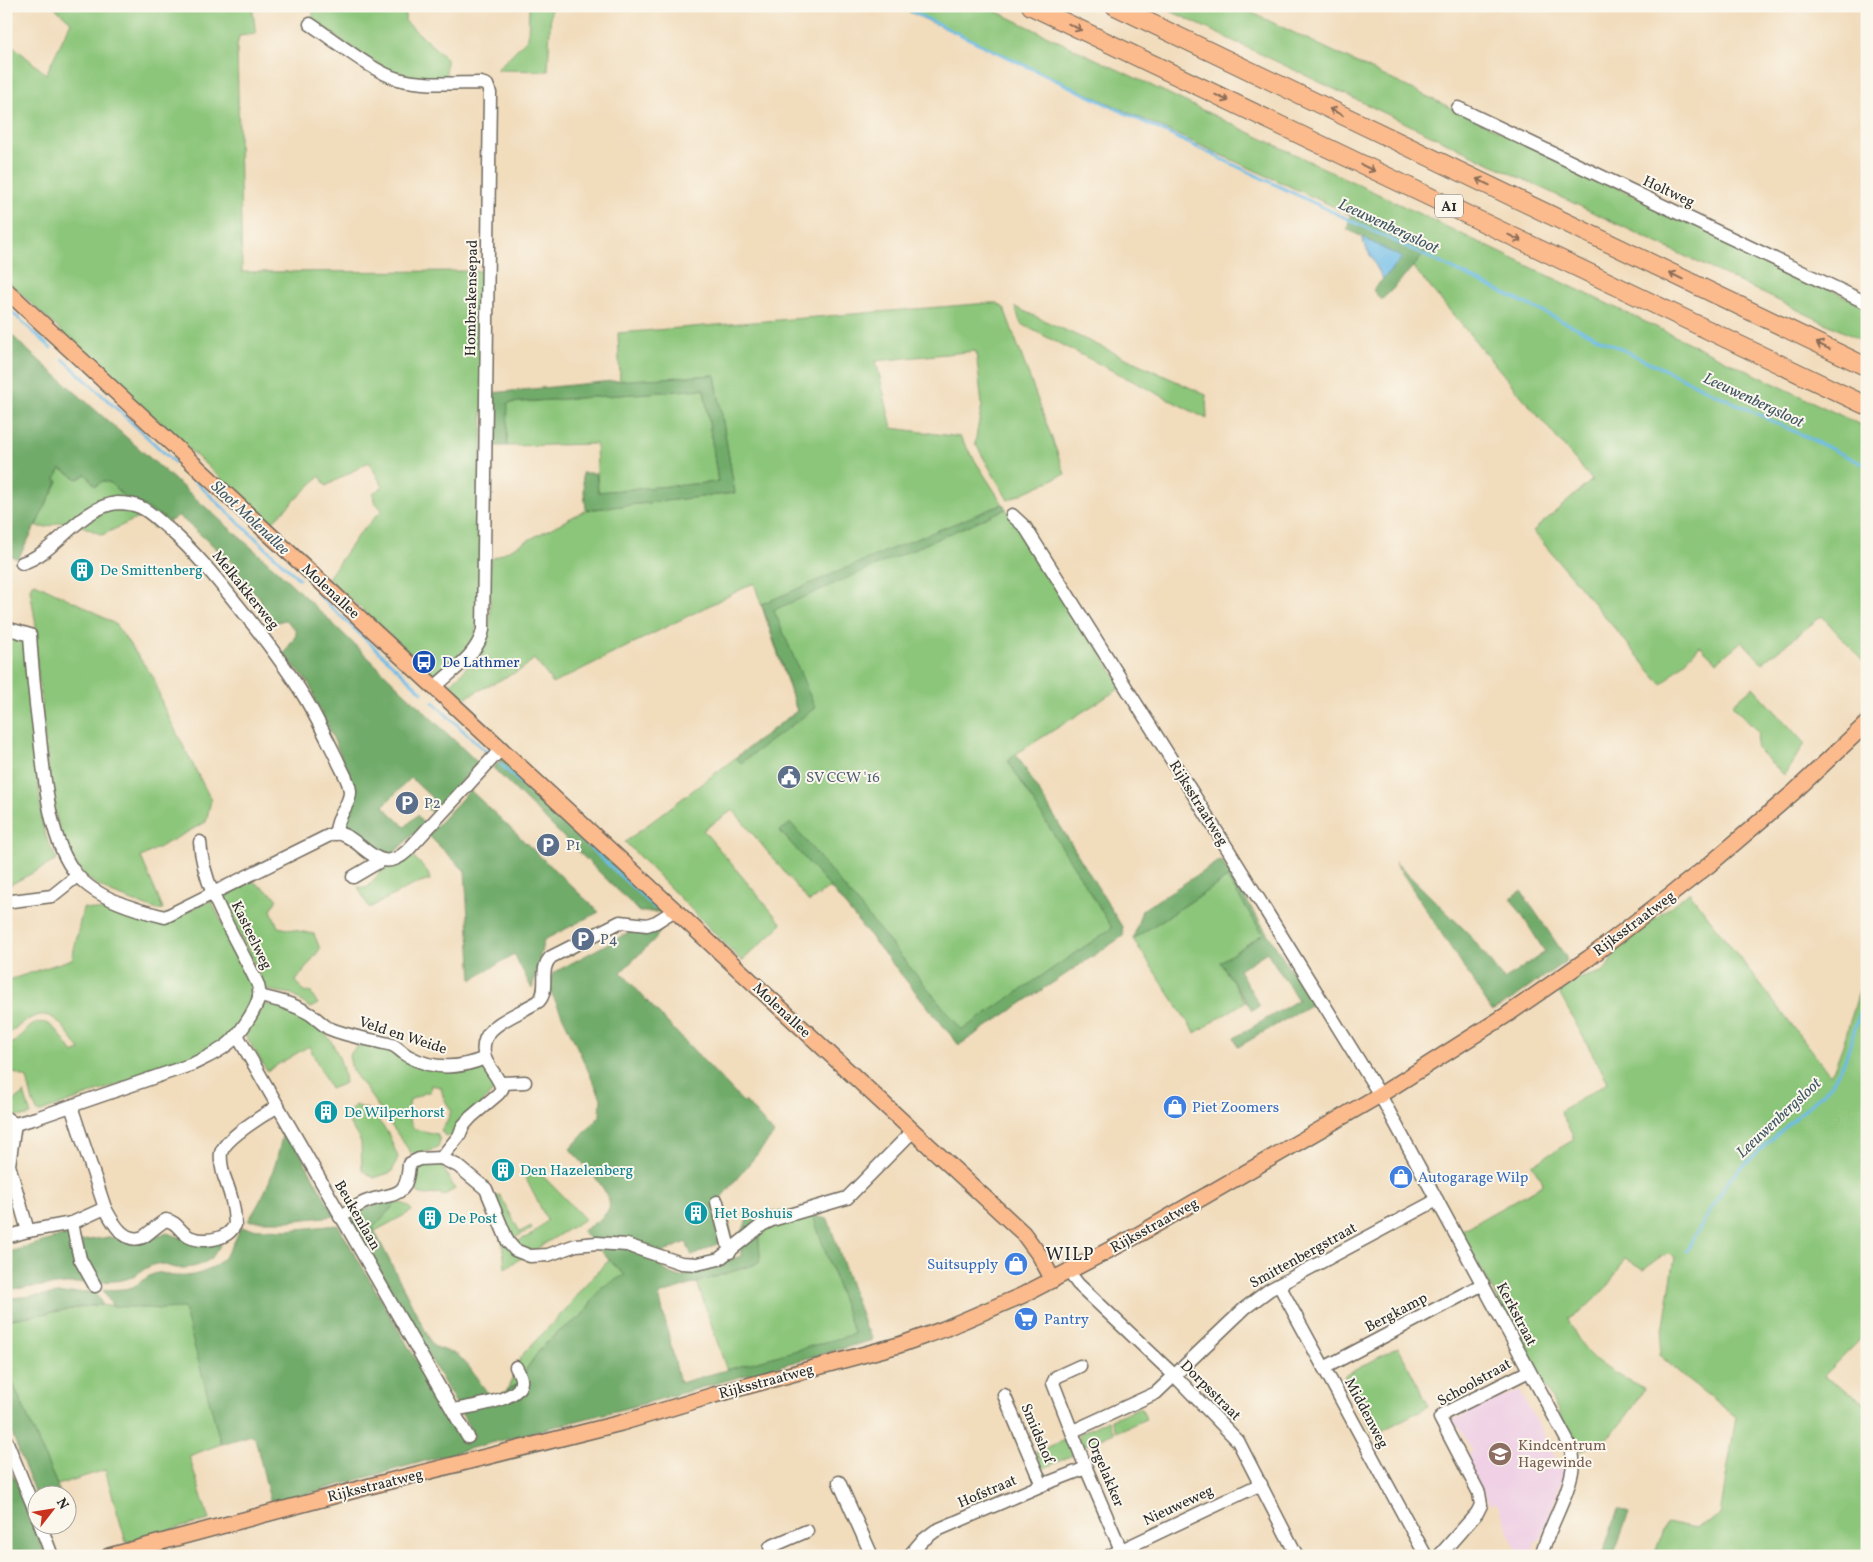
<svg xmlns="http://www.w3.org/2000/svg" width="1873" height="1562" viewBox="0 0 1873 1562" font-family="Vollkorn,serif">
<rect width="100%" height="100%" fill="#fbf7ec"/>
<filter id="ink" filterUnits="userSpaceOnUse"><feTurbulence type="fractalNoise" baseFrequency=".02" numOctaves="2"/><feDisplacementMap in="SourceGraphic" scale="10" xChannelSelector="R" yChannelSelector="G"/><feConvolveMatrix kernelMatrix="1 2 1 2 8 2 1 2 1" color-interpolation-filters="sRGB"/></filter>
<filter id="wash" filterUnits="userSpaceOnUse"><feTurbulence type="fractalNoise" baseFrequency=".0096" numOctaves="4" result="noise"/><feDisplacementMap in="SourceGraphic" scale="20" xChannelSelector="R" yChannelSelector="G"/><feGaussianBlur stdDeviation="1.12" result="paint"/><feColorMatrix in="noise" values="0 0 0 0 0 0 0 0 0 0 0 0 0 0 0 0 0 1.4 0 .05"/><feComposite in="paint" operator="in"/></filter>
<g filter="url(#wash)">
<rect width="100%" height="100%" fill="#f1dcbc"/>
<path fill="#efd0e5" d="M1520,1391L1564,1473L1542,1537L1535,1543L1532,1552L1515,1549L1504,1518L1496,1502L1490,1505L1464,1456L1472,1451L1459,1426L1450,1430L1446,1423L1502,1397Z"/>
<g fill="#8cc67a" stroke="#5c7852">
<path d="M53,6H252L256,34L239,36L237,47L242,272L485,271L479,616L473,642L437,678L328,578L358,535L382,510L374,501L373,493L383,487L369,462L326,486L320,476L270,524L6,280V40L46,74L71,22Z"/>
<path d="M313,6H406L405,21L446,58V78C432,78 417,79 403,75C380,70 335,35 313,20Z"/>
<path d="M529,6H551L548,71L496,70L528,38Z"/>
<path d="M896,6H985L1867,428V666L1822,616L1762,663L1742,641L1717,662L1700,646L1662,685L1533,531L1592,480L1413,267L1427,251L1313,197Z"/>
<path d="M1160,6H1238L1867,307V343Z"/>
<path d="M989,303H997L1004,308L1065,474L1008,500L975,443L982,405L976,351L876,361L892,428L960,437L1006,509L1022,528L1122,687L1016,754L1122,927L1123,936L959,1045L830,887L809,902L733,810L703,830L782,924L742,961L625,842L797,711L754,583L552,684L550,681L551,680L534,659L522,669L460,700L446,687L459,676L485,645L490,621V560L586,510L735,493L715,375L620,381L618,333Z"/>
<path d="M1015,307L1206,395L1207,419L1021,324Z"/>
<path d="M704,389L718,482L598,492L596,444L507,446V403Z"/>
<path d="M61,469L78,479L86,474L111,483L125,498L140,504L170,521L153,528L142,516L102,535C91,530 76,522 63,522C51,523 50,530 36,526L41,514L58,481L54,479Z"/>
<path d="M35,583L85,607L115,624L154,678L163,706L211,800L206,822L141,857L163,909L157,910L111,893L87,878L64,848L50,792L35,644L37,632L30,589L32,584Z"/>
<path d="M6,631L23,636L43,827L48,842L57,860L6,887Z"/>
<path d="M1753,687L1805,744L1784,775L1756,748L1758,732L1732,705Z"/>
<path d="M409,853C416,860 429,869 430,880L411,886L369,908L358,887L367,888L381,871L397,864Z"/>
<path d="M1227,878L1263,934L1220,962L1245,1002L1195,1033L1133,939Z"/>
<path d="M251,880L275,896L277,899L271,910L278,927L314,934L320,949L296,981L304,992L310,991L318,1004L310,1008L292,994L267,990L220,895Z"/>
<path d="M1689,892L1830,1075L1834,1069L1843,1045L1867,965V1332L1823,1376L1867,1405V1556H1654L1666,1522L1696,1528L1720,1515L1736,1417L1688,1380L1659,1355L1675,1257L1669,1254L1660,1257L1643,1269L1625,1258L1609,1285L1581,1312L1568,1319C1586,1360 1605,1369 1644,1388C1638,1403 1615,1433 1602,1442C1595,1447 1588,1449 1580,1451L1460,1231L1543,1185L1542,1180L1532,1165L1573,1140V1136L1560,1112L1608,1082L1559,993L1574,980L1602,972L1607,967L1619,947Z"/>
<path d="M211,900L255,993L245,1017L230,1038L198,1056L38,1113L33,1102L27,1078L12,1072L6,1066V1047C20,1040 20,1035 30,1027C49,1011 63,1040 73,1053L80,1050C70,1038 57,1009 36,1016C26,1019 15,1029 6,1035V981L72,959L83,908L128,914L131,911L168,921Z"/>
<path d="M265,1004C275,1006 286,1007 296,1011C325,1024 342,1052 345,1083L330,1089L309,1046L267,1071L244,1033Z"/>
<path d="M368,1044L393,1050L409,1061L476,1066L491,1074L496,1088L452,1136H445L441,1130L447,1122L451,1111L443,1096L441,1087L431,1085L430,1092H426L410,1100L407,1115L414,1129L437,1134L440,1140L438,1147C429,1152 422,1155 411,1153L352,1070L349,1056C354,1048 358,1045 368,1044Z"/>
<path d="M24,1093L31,1115C21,1118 15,1117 6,1111V1107Z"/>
<path d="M355,1105L370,1110L388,1133L398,1157L392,1172L374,1178L362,1170L361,1142L345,1116Z"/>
<path d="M425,1162H440L455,1189L443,1196L439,1193C421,1197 417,1195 408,1180L415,1169Z"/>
<path d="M537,1170L585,1219L505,1268L502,1238L518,1241L533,1234L547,1220L524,1175Z"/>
<path d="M500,1195L520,1232L531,1226L532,1229L516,1237L507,1232L495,1202L496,1196Z"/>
<path d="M396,1203C403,1203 409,1205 412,1211L375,1231L373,1228Z"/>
<path d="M773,1211L800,1212L813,1216L855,1334L727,1371L697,1282L759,1263L760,1257L757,1214Z"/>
<path d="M609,1260L625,1275L616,1280L592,1301L581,1317L557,1333L541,1348L527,1368L519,1383L507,1391L521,1356L567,1308L582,1288Z"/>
<path d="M95,1305L162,1309L184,1307L221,1444L189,1456L209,1520L126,1542L105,1470L57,1485L6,1367V1320Z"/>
<path d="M1398,1347L1429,1406L1374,1435L1344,1376Z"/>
<path d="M1141,1407L1146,1419L1116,1432L1111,1419Z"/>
<path d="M1108,1420L1114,1433L1082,1447L1078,1435Z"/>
<path d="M1067,1439L1073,1455L1042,1469L1036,1452Z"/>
</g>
<g fill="#71ab6a" stroke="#4e6b4a">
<path d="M1351,214L1427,251L1393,289L1381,300L1373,290L1402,258L1347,229Z"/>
<path d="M6,329L24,347L278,571L478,763L433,813L425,807L432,798L411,778L383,806L405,827L417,815L424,824L394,853L389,856L382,855L339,826L344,805L357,799L336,744L315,700L313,691L307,681L284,654L296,635V630L285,620L274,623L261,614V600L258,595L228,571L234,564L179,516L170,521L140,504L125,498L111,483L103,481L95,486L86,474L78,479L61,469L55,479L58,481C44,507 32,534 18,559L6,554Z"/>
<path d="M715,375L735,493L586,510L582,473H596L598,492L718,482L704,389L508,403L507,446H491L492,393L612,381Z"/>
<path d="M1003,504L1006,509L774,610L815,708L741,763L736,757L797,711L762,604L896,547Z"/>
<path d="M1016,754L1122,927L1123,936L959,1045L829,886L780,831L791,823L962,1030L1112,928L1008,761Z"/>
<path d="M502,759L664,912H640L493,768Z"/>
<path d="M470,790L599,912L544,940L532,989L514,954L472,980L465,871L428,835Z"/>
<path d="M1221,860L1312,1004L1238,1047L1234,1038L1298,1000L1267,952L1239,970L1260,1006L1252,1010L1220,962L1263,934L1227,878L1133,939L1142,910Z"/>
<path d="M1395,862L1469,934L1504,980L1545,952L1511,898L1521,891L1566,957V961L1517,996L1492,1011Z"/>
<path d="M664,926L654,940L621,972C660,1017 702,1058 743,1102H746L774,1134L719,1200L726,1210L732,1237L692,1256L686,1242L666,1251L657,1259L659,1266L671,1274L680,1277L741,1256L740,1232L743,1230L747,1219L757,1214L760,1257L759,1263L659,1295L680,1383L854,1334L813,1216L828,1219L866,1330H868L873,1340L646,1403L468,1449L271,1504L255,1438L252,1435L221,1444L184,1308L162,1309L112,1306L103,1290C111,1289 121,1290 130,1288C139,1285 147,1275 157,1273C163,1272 169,1276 175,1276C209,1278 229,1260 240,1228L288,1230L338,1225L463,1441L475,1437L349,1216L386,1200L396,1203L373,1228L433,1346L458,1355L469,1367L489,1395H500L519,1383L527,1368L541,1348L557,1333L581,1317L602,1287L625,1275L609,1260L582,1231C591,1225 605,1218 609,1208C614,1193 579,1160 570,1149L600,1116L601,1098L554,998L547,987L553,973L633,930Z"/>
<path d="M284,1125L335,1216L288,1221H248C270,1187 277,1164 284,1125Z"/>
<path d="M72,1233L89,1282L11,1289L6,1288V1253Z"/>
<path d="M167,1233L182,1238L222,1241C213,1262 199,1269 176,1268C169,1267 163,1263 157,1264C146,1266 139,1274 129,1278C120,1282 107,1281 98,1282L86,1260L81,1241L110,1237L136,1244Z"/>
<path d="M94,1291L103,1305H95L6,1320V1297L10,1298Z"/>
<path d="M6,1367L59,1490L60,1494H38L37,1499L6,1418Z"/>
<path d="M6,1458L46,1556H6Z"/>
<path d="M1618,1509L1629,1513L1613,1556H1602Z"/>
</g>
<path fill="#6dbce8" stroke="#4c748a" d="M1362,237L1402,258L1383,279L1362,240Z"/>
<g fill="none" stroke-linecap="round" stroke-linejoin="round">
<g stroke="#6dbce8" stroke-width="3">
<path d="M900,6L1867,466"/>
<path d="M6,307L51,348"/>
<path d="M63,359L174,462"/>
<path d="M185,472L299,579"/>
<path d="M317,594L422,692"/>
<path d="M433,702L486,752"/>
<path d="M500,764L655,908"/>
<path d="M1686,1251L1730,1178L1831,1085L1845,1060L1867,990"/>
</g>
</g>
</g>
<g filter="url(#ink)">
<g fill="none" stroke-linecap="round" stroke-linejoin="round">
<g stroke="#70695e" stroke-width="15">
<g id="minor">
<path d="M310,24C333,39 373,72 398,79C425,86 454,83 481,83L487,85L490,93L483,630C478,655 452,670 435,687"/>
<path d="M1458,108L1867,303"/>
<path d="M1012,515L1025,527L1229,851L1380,1095L1568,1442C1571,1449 1574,1456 1573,1464C1571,1492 1548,1528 1541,1556"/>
<path d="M22,563C58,552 78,508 117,503C125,503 133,504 140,507C151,512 160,522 170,530C195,552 215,577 236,603C261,634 285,665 305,698C317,718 327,739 337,759C341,769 349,780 350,791C351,804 335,818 336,834"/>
<path d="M6,628L30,635C32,666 35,698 39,729C44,773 48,841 77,875C97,899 137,910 165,917L334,833C361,833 376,880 407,851L501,749"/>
<path d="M353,877L382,860"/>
<path d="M6,903L12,901L52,896L77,876"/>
<path d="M259,996C278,1000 294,1004 310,1014C316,1018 322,1024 328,1028C349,1037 370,1039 392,1045C398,1047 402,1053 408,1056C433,1070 459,1069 485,1058"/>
<path d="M237,1035L468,1437"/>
<path d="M501,1083L525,1082"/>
<path d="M71,1106L105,1208C112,1221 124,1245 143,1237C151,1232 157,1225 166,1220C176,1222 178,1228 185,1234C195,1243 216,1241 227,1234C230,1232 233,1228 235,1225C235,1207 230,1192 224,1176C222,1170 220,1159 221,1153C225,1138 265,1114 278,1106"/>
<path d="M6,1118L15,1124L36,1118L193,1064C205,1058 217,1053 227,1045C238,1037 256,1010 259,997C260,993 259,989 258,985C238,941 203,891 200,842"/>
<path d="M15,1124L9,1165L28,1231"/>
<path d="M441,1158L458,1166L486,1189L508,1242L515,1250L530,1256L548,1255L576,1245L597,1243L627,1245L681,1263L697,1264L719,1259L762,1225L772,1220L847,1198L913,1131"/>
<path d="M717,1202L730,1252"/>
<path d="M340,1217C349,1212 358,1204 368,1201C394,1192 407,1200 409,1164L419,1159L441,1158L459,1136L463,1126L471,1117L498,1094L502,1089C499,1077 489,1069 485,1058C477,1030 505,1020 525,1009C529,1006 535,1004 539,1001C550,989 538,969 551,957L620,922L647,925L656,922L675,910"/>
<path d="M72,1223L80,1259L95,1286"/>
<path d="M6,1237L28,1231L72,1223L105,1208"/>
<path d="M1069,1272L1078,1284L1175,1376L1238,1441L1297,1556"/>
<path d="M1279,1285L1426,1556"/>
<path d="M1080,1366L1056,1377L1053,1383L1086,1468L1121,1550"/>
<path d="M1324,1368L1483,1284"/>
<path d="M1004,1395L1042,1485"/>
<path d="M453,1410C468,1407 520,1401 521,1382C522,1377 518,1371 516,1367"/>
<path d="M1073,1431L1156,1393L1245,1308L1269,1290L1437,1200"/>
<path d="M6,1440L38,1518"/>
<path d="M839,1482L872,1556"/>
<path d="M40,1524L52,1556"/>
<path d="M774,1556L770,1547L807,1531"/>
<path d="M909,1556L922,1541L935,1531L1042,1485L1086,1468"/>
<path d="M1109,1556L1261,1484"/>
<path d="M1439,1556L1477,1513L1481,1505L1479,1493L1440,1418L1445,1413L1529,1371"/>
</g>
</g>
<g stroke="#70695e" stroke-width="18">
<g id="major">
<path d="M6,290L1023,1233L1040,1256L1053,1280"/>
<path d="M109,1556L374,1485L621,1423L714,1395L899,1345L944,1329L1023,1295L1136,1236L1380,1095L1508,1014L1589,958L1709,865L1794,792L1867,723"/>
</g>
</g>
<g stroke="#70695e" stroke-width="20">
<g id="highway">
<path d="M1031,6L1867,406"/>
<path d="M1115,6L1867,367"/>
</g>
</g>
<use href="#minor" stroke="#fff" stroke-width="12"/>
<use href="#major" stroke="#fbbb8d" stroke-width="15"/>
<use href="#highway" stroke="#fbbb8d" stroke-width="18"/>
</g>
<defs><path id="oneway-shaft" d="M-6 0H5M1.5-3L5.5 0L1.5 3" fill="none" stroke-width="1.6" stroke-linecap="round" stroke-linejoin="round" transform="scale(1.25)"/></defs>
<g stroke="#896c57">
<use href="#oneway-shaft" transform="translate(1075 27) rotate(26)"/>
<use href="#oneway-shaft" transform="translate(1222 98) rotate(26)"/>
<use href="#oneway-shaft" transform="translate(1336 112) rotate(-154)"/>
<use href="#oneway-shaft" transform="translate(1368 168) rotate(26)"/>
<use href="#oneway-shaft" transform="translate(1483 182) rotate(-154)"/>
<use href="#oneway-shaft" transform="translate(1515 238) rotate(26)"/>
<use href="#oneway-shaft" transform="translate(1676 276) rotate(-154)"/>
<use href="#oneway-shaft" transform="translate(1823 346) rotate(-154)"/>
</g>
</g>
<defs>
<g id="building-disc" transform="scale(1.25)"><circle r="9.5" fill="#0f9aa8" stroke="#fbf7ec"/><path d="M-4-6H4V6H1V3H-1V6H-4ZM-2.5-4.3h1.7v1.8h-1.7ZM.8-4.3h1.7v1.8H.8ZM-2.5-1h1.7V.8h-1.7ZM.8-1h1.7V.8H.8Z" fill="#fff"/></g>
<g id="bus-disc" transform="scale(1.25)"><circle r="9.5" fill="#1a4fb4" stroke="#fbf7ec"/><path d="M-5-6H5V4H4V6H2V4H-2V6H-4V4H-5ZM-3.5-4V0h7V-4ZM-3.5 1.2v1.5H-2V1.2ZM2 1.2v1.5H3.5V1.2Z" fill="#fff"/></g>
<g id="civic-disc" transform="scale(1.25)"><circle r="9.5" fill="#5c6f8a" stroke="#fbf7ec"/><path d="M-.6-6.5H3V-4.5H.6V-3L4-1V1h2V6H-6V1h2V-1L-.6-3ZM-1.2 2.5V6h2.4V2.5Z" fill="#fff"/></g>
<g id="parking-disc" transform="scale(1.25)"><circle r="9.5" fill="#5c6f8a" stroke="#fbf7ec"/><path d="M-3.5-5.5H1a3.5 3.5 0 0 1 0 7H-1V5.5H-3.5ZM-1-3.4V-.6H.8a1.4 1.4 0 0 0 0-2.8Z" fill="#fff"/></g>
<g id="shop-disc" transform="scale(1.25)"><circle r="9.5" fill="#3f7fe0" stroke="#fbf7ec"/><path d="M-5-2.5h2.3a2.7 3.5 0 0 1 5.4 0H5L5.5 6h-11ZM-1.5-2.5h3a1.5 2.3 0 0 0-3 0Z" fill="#fff"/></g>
<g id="supermarket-disc" transform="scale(1.25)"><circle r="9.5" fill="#3f7fe0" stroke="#fbf7ec"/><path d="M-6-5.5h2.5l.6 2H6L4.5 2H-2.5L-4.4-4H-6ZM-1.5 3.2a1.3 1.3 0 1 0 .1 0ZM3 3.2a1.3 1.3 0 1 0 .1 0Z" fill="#fff"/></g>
<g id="school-disc" transform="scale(1.25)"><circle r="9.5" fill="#8d6e63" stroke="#fbf7ec"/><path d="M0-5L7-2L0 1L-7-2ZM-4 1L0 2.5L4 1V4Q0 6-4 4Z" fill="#fff"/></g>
</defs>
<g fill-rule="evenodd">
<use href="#building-disc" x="82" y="570"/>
<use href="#bus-disc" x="424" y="662"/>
<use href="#civic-disc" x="789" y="777"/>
<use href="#parking-disc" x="407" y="803"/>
<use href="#parking-disc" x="548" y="845"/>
<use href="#parking-disc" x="583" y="939"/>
<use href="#shop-disc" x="1175" y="1107"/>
<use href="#building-disc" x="326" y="1112"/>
<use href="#building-disc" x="503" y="1170"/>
<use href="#shop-disc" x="1401" y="1177"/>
<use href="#building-disc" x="696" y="1213"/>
<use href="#building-disc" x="430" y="1218"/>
<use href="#shop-disc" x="1016" y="1264"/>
<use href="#supermarket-disc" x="1026" y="1319"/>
<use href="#school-disc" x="1500" y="1454"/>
</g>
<g text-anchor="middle" stroke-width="4" stroke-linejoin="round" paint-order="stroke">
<rect fill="#fbf7ec" stroke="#696865" stroke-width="1" x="1435" y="194.5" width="28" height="23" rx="4"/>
<g font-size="14" font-weight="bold" fill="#2b2b2b">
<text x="1449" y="211">A1</text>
</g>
<g font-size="15" fill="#2b2b2b" stroke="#fbf7ec">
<text transform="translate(1669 191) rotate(25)" y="5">Holtweg</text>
<text transform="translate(471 298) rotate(-89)" y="5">Hombrakensepad</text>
<text transform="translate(246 590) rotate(51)" y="5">Melkakkerweg</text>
<text transform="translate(331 591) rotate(43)" y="5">Molenallee</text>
<text transform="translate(1199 803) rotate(58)" y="5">Rijksstraatweg</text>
<text transform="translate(1634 923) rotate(-37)" y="5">Rijksstraatweg</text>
<text transform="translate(252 935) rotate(64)" y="5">Kasteelweg</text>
<text transform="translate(782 1010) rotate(43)" y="5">Molenallee</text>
<text transform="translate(403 1035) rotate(18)" y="5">Veld en Weide</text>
<text transform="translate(358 1215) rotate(60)" y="5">Beukenlaan</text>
<text transform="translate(1154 1225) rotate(-29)" y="5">Rijksstraatweg</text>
<text transform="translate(1303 1255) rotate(-29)" y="5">Smittenbergstraat</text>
<text transform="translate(1396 1312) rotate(-28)" y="5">Bergkamp</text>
<text transform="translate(1517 1314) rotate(62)" y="5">Kerkstraat</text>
<text transform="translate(766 1381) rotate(-15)" y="5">Rijksstraatweg</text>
<text transform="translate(1474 1382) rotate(-29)" y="5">Schoolstraat</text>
<text transform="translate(1211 1390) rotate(45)" y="5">Dorpsstraat</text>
<text transform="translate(1367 1413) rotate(62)" y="5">Middenweg</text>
<text transform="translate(1038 1433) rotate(67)" y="5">Smidshof</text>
<text transform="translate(1106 1472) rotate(67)" y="5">Orgelakker</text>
<text transform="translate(375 1485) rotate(-14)" y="5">Rijksstraatweg</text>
<text transform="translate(987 1491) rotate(-23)" y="5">Hofstraat</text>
<text transform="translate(1178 1505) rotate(-25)" y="5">Nieuweweg</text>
</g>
<g font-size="15" fill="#0d838f" stroke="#fbf7ec" text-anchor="start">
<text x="100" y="575">De Smittenberg</text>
<text x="344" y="1117">De Wilperhorst</text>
<text x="520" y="1175">Den Hazelenberg</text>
<text x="714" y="1218">Het Boshuis</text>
<text x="448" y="1223">De Post</text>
</g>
<g font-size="15" fill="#164399" stroke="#fbf7ec" text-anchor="start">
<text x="442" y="667">De Lathmer</text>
</g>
<g font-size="15" fill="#4e5e75" stroke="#fbf7ec" text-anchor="start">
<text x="806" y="782">SV CCW '16</text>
<text x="424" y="808">P2</text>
<text x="566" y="850">P1</text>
<text x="600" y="944">P4</text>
</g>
<g font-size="15" fill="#366cbe" stroke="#fbf7ec" text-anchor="start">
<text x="1192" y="1112">Piet Zoomers</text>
<text x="1418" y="1182">Autogarage Wilp</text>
<text x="998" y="1269" text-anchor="end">Suitsupply</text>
<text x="1044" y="1324">Pantry</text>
</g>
<g font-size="15" fill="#785e54" stroke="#fbf7ec" text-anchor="start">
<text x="1518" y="1450">Kindcentrum<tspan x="1518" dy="17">Hagewinde</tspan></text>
</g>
<g font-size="16" font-style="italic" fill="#3f5664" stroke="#fbf7ec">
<text transform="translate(1389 225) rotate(25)" y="6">Leeuwenbergsloot</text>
<text transform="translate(1754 399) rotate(25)" y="6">Leeuwenbergsloot</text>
<text transform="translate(251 517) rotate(43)" y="6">Sloot Molenallee</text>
<text transform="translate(1778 1117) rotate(-43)" y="6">Leeuwenbergsloot</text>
</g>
<g font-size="18" letter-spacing="1" fill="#2b2b2b" stroke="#fbf7ec">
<text x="1070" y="1260">WILP</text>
</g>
</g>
<rect width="1873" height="1562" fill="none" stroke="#fbf7ec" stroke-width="25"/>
<g transform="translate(52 1510) rotate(59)"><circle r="24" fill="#fbf7ec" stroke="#a8a59f"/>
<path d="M0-4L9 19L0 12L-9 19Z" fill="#c8321e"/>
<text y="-8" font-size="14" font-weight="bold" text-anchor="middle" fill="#2b2b2b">N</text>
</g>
</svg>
